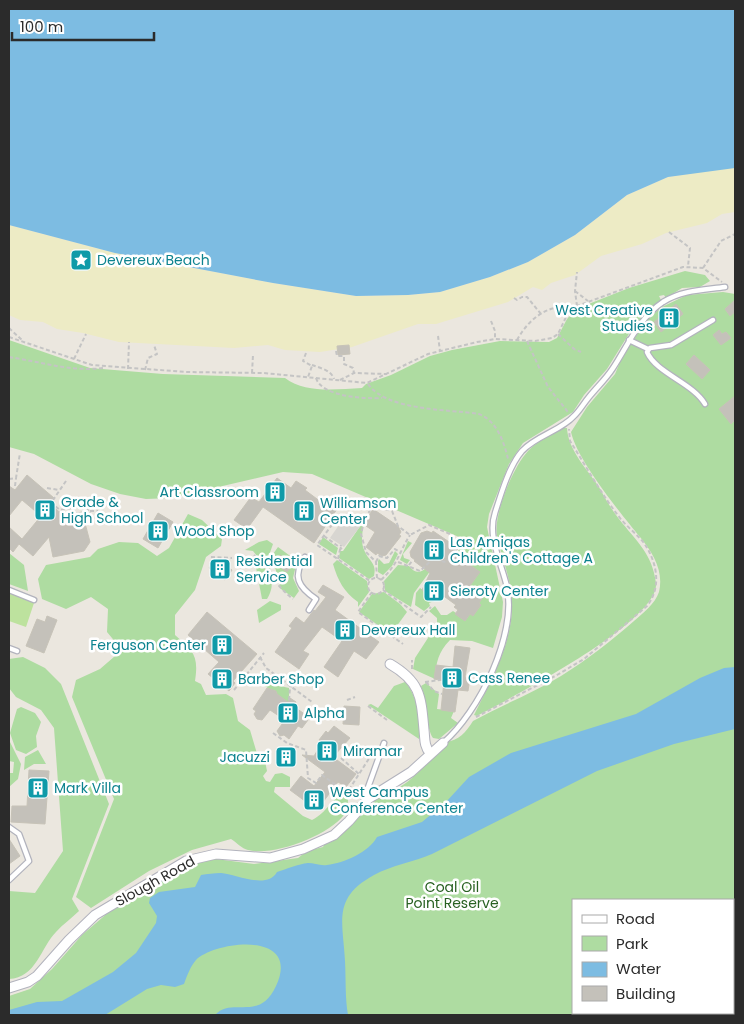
<svg xmlns="http://www.w3.org/2000/svg" width="744" height="1024" viewBox="0 0 744 1024" font-family="Poppins,sans-serif">
<rect width="100%" height="100%" fill="#ebe7df"/>
<g fill="#aedca1" fill-rule="evenodd">
<path d="M685,271L705,275L710,281L700,287L682,288L666,298L664,295L659,296L661,300L635,324L607,369L584,395L573,412L523,443L509,464L489,514L487,527L503,602L502,617L493,648L472,641L450,640C438,652 436,663 435,679L413,669L415,658L437,624V618L429,611L435,606L441,615H447L453,611L465,619L469,613L431,570L414,593L411,607L385,591L384,581L398,565L409,566C419,579 428,567 435,558L451,561L466,540L312,474L283,472L171,498L146,499L120,494L91,484L34,454L9,447V340L90,368L163,374L285,378C306,394 337,389 362,388L366,384L391,375L430,356L452,350L500,341L549,342L557,338L567,319L576,309L629,288Z"/>
<path d="M723,292L735,294V1015H9V996L30,989L52,969L82,935L110,911L158,881L189,865L216,859L254,864L298,858L307,851L323,847L326,841L329,842C346,828 368,813 379,794C408,791 427,762 445,742C459,741 466,732 473,721C502,705 533,693 561,676C587,660 611,641 634,621C643,613 655,604 659,592C664,571 653,553 640,537C621,514 577,460 571,432L587,407L615,374L623,355L649,317L664,306L687,295ZM573,900H733V1013H573Z"/>
<path d="M563,428H567C568,450 587,469 599,487C605,498 611,509 619,519C637,542 652,553 656,583C660,622 508,699 477,716L474,715C491,681 511,646 512,607C513,583 502,560 497,536C493,515 513,467 528,451C537,441 551,435 563,428Z"/>
<path d="M188,514L202,520L222,539L221,546L206,557L195,590L175,615V635C193,651 199,655 195,681L201,684L206,695L226,694L233,698L238,721L250,730L258,757L265,761L267,771L263,776L266,781L270,782L275,774L282,773L290,777V787H275L274,792L303,816L312,820C328,812 330,799 344,794L348,800C348,805 347,811 344,815C329,835 273,857 248,850C242,849 236,842 231,839L192,850L149,871L91,908L76,897L114,799L72,697L76,680L100,669L122,650L107,632L108,609L91,597L66,609L42,599L38,579L46,565L90,557L98,549L119,542L138,543L157,556L169,548Z"/>
<path d="M363,522C364,531 359,540 365,552C370,562 377,564 374,576L369,579L339,558L340,551H343Z"/>
<path d="M323,537L338,548L336,555L319,544Z"/>
<path d="M267,540L273,544L267,561L272,566L270,569L266,567L253,551L245,550L259,542Z"/>
<path d="M408,541L412,543L403,554L404,558L410,560L407,564L400,560Z"/>
<path d="M278,547L297,561L293,578L299,591L294,598L281,589L275,567L279,559L273,554Z"/>
<path d="M395,551L398,554L392,566L383,575L378,572V561L379,559L384,564L389,563Z"/>
<path d="M9,553L24,565L28,591L9,584Z"/>
<path d="M254,557C268,570 278,581 267,599H262Z"/>
<path d="M337,560L367,581L369,592L358,607V602C344,592 338,581 333,564Z"/>
<path d="M420,588L437,600L429,603L430,606L424,611L415,605L416,593Z"/>
<path d="M384,592L400,604L407,612L391,634L359,612L372,594Z"/>
<path d="M270,601L281,605V610L259,623L257,610Z"/>
<path d="M23,657L45,668L61,684L109,804L72,899L79,911C72,918 63,924 56,932C41,947 36,978 9,979V891L35,893L63,851L54,728L41,710L16,697L9,688V659Z"/>
<path d="M405,682C418,695 420,722 419,739L368,705L371,704L378,708L394,686Z"/>
<path d="M267,683L289,688V701L288,703L265,686Z"/>
<path d="M426,683L439,694L437,709L454,711L451,718L458,723L439,739L433,738C426,728 427,700 421,686Z"/>
<path d="M21,707L35,713L41,722L36,736L37,747L26,754L16,750L10,733L17,709Z"/>
<path d="M9,740L21,764L18,779L9,787V773H13L14,762L9,761Z"/>
<path d="M38,750L46,764H34L24,770L25,757Z"/>
</g>
<path fill="#edebc5" d="M732,167L735,168V212L722,214L707,223L666,233L642,244L601,256L575,275L551,283L542,290L533,287L508,302L436,324H418L352,347L320,352L285,350L268,345L234,348L119,342L83,333L57,329L43,322L20,320L9,315V225L115,253L273,283L356,296L408,295L440,292L490,277L528,262L575,235L627,195L668,177Z"/>
<path fill="#bde29e" d="M9,593L34,603L26,627L9,621Z"/>
<path fill="#d8d6d1" d="M348,512L363,523L344,547L330,538Z"/>
<g fill="#7dbce2">
<path d="M9,9H735V168L668,177L627,195L575,235L528,262L490,277L440,292L408,295L356,296L273,283L115,253L9,225Z"/>
<path d="M735,667V729L674,744L597,771L432,854C414,862 392,865 374,875C332,898 343,921 345,961C346,979 345,998 348,1015H215C232,996 259,1023 276,986C302,930 215,941 196,960C190,967 187,976 184,984L175,987L161,985L147,989L105,1015H9V1010L37,1002L62,1001L113,972L136,953L156,923L157,916L149,903L150,898L159,892L195,887L201,875C207,874 214,873 221,873C236,874 267,890 277,872C287,869 298,864 308,863C314,863 320,866 327,865C344,863 369,852 377,837L422,822L446,802L469,777L511,753L636,714L700,678L724,668Z"/>
</g>
<g fill="#c4c1ba" stroke="#c7c3b8">
<path d="M735,300V312L730,316L725,309Z"/>
<path d="M676,304L683,314L661,332L654,322Z"/>
<path d="M719,330L722,334L726,332L731,338L721,345L713,335Z"/>
<path d="M349,345L350,354L338,355L337,346Z"/>
<path d="M694,355L710,370L702,379L686,364Z"/>
<path d="M735,396V420L731,424L719,409Z"/>
<path d="M27,475L54,498L49,503L64,516L82,512L90,542L84,551L53,557L49,537L33,556L19,544L13,552L9,548V527L22,539L41,516L22,500L9,516V486L15,490Z"/>
<path d="M277,478L291,488L296,481L307,488L305,490L325,505L327,502L337,509L314,543L263,507L247,529L234,520L251,497L259,502Z"/>
<path d="M373,509L398,526L401,532L399,535L401,536L386,555L382,556L377,553L376,555L366,547L375,532L366,526L368,522L366,520Z"/>
<path d="M158,513L173,522L158,548L143,539Z"/>
<path d="M427,531L432,533L433,531L458,548L454,554L480,572L469,587L483,597L479,603L481,605L473,616L470,614L465,621L455,614L458,610L454,607L456,605L441,594L439,597L436,594L433,598L422,590L430,573L414,561L415,560L411,557L410,552L421,533Z"/>
<path d="M280,555L293,564L287,572L274,563Z"/>
<path d="M216,559L232,570L225,580L209,568Z"/>
<path d="M323,585L344,597L335,610L379,642L366,659L354,651L338,677L324,667L342,641L322,627L303,651L309,654L299,669L275,652L292,628L289,626L296,617L304,623L314,610L315,611L326,597L318,592Z"/>
<path d="M207,612L257,654L233,681L235,683L229,691L208,674L219,662L188,635Z"/>
<path d="M47,616L57,620L44,653L26,646L37,619L45,622Z"/>
<path d="M455,646L470,648L465,677L470,678L468,691L458,690L455,712L441,710L444,681L434,679L436,665L453,667Z"/>
<path d="M267,688L276,691L277,694L288,702L290,698L296,702L293,706L306,715L304,718L308,720L302,728L298,726L289,739L284,735L280,736L277,731L285,720L270,710L262,720L257,719L254,714L256,711L253,709Z"/>
<path d="M344,706L360,707L359,725L343,724Z"/>
<path d="M334,726L350,738L333,757L356,774L346,787L338,782L317,810L290,790L301,776L314,786L325,772L302,755L314,756L322,743L319,740L326,731L328,733Z"/>
<path d="M284,753H289L291,758L288,762L283,761L281,757Z"/>
<path d="M29,770L49,771L45,824L11,822L12,806H27Z"/>
<path d="M9,839L20,856L9,864Z"/>
</g>
<g fill="none" stroke-linecap="round" stroke-linejoin="round">
<g stroke="#b2b3bd" stroke-width="7">
<g id="service">
<path d="M629,340L648,349"/>
<path d="M705,404C693,383 656,373 647,352L650,348L671,345L713,320"/>
<path d="M305,557C292,576 298,587 316,599L309,610"/>
<path d="M9,590L34,600"/>
<path d="M9,648L17,651"/>
<path d="M443,743C479,712 517,635 507,587C502,564 487,537 495,513C501,494 509,466 522,451C537,435 561,431 575,415C580,410 584,403 589,397C597,387 606,379 613,368C628,345 639,318 663,302C682,290 703,290 725,287"/>
<path d="M368,799L366,793L384,743"/>
<path d="M9,827L19,834L29,861L9,880"/>
</g>
</g>
<g stroke="#b2b3bd" stroke-width="11">
<g id="minor">
<path d="M390,664C421,682 421,697 424,730C425,739 424,746 430,753"/>
<path d="M9,988L28,982L37,976L69,940L95,915L186,861L216,854L270,858L303,849L334,835L349,821L368,799L411,772L443,743"/>
</g>
</g>
<g stroke="#c4c4c4" stroke-width="2" stroke-dasharray="4 2.5" stroke-linecap="butt">
<path d="M669,232L690,248L688,266"/>
<path d="M703,268L721,241L735,234"/>
<path d="M575,291L588,301"/>
<path d="M514,298L517,300L522,297H527L541,314"/>
<path d="M577,306L575,291L577,272"/>
<path d="M491,321L495,331V339"/>
<path d="M9,328L23,341"/>
<path d="M558,334L574,349L581,352"/>
<path d="M438,336L440,351"/>
<path d="M9,337L92,365L186,372L264,373L367,383L428,354L477,342L495,339L535,341L552,338L558,334L567,315L577,306L683,267L703,268L722,282"/>
<path d="M517,340C528,320 547,304 571,307L573,309"/>
<path d="M527,341L548,387L568,412"/>
<path d="M336,351L337,356H344V364L353,368L354,373"/>
<path d="M306,353L303,361L312,366L308,377"/>
<path d="M9,357C41,362 71,372 103,368"/>
<path d="M74,359L86,334"/>
<path d="M312,365C320,368 331,370 334,379"/>
<path d="M128,369L129,342"/>
<path d="M145,370L148,358L157,354L154,345"/>
<path d="M252,373L253,355"/>
<path d="M316,378C322,397 365,399 382,398"/>
<path d="M340,380L354,373L387,374"/>
<path d="M368,384C387,411 447,409 479,414C497,421 504,442 508,459"/>
<path d="M9,479L16,478L20,453"/>
<path d="M66,481L51,503L60,510L84,506L90,511L89,523"/>
<path d="M15,486L16,478"/>
<path d="M47,488L59,490"/>
<path d="M90,511H98"/>
<path d="M340,514L317,545L370,581"/>
<path d="M324,536L342,549"/>
<path d="M254,555C268,570 277,587 293,599"/>
<path d="M211,557L232,558"/>
<path d="M338,559L341,545"/>
<path d="M376,562L379,556L387,558L395,549L400,552"/>
<path d="M409,565L412,561"/>
<path d="M377,578L376,562L366,552L361,534L365,518L371,509L381,508L392,511L398,526L410,535L429,525L450,534L458,547L450,559L444,562L435,557L420,571L398,562"/>
<circle cx="376" cy="586" r="8"/>
<path d="M381,580C399,563 398,554 410,535"/>
<path d="M383,590L421,617L431,607"/>
<path d="M372,592L358,612L403,644"/>
<path d="M260,657L266,668L312,702"/>
<path d="M412,669V660"/>
<path d="M425,682L440,680"/>
<path d="M426,682L434,691L442,694"/>
<path d="M234,690L264,653"/>
<path d="M289,700L290,688L296,679"/>
<path d="M347,700L355,697"/>
<path d="M368,706L387,720"/>
<path d="M476,717L557,675L584,659L647,606C662,587 657,562 644,543C637,534 627,527 620,518C601,494 586,466 570,441L569,429"/>
<path d="M273,733L287,743L306,750L308,778L316,783L322,775L344,791L350,788L370,757"/>
<path d="M341,758L360,775"/>
</g>
<use href="#service" stroke="#fff" stroke-width="4.5"/>
<use href="#minor" stroke="#fff" stroke-width="9"/>
</g>
<defs>
<g id="sight-square" transform="scale(1.125)"><rect x="-9" y="-9" width="18" height="18" rx="4" fill="#0f9aa8" stroke="#fff"/><path d="M0-6L1.8-2.2L6-1.7L2.9 1.2L3.7 5.4L0 3.3L-3.7 5.4L-2.9 1.2L-6-1.7L-1.8-2.2Z" fill="#fff"/></g>
<g id="building-square" transform="scale(1.125)"><rect x="-9" y="-9" width="18" height="18" rx="4" fill="#0f9aa8" stroke="#fff"/><path d="M-4-6H4V6H1V3H-1V6H-4ZM-2.5-4.3h1.7v1.8h-1.7ZM.8-4.3h1.7v1.8H.8ZM-2.5-1h1.7V.8h-1.7ZM.8-1h1.7V.8H.8Z" fill="#fff"/></g>
</defs>
<g fill-rule="evenodd">
<use href="#sight-square" x="81" y="260"/>
<use href="#building-square" x="669" y="318"/>
<use href="#building-square" x="275" y="492"/>
<use href="#building-square" x="45" y="510"/>
<use href="#building-square" x="304" y="511"/>
<use href="#building-square" x="158" y="531"/>
<use href="#building-square" x="434" y="550"/>
<use href="#building-square" x="220" y="569"/>
<use href="#building-square" x="434" y="591"/>
<use href="#building-square" x="345" y="630"/>
<use href="#building-square" x="222" y="645"/>
<use href="#building-square" x="452" y="678"/>
<use href="#building-square" x="222" y="679"/>
<use href="#building-square" x="288" y="713"/>
<use href="#building-square" x="327" y="751"/>
<use href="#building-square" x="286" y="757"/>
<use href="#building-square" x="38" y="788"/>
<use href="#building-square" x="314" y="800"/>
</g>
<g text-anchor="middle" stroke-width="5" stroke-linejoin="round" paint-order="stroke">
<g font-size="14" fill="#0d838f" stroke="#fff" text-anchor="start">
<text x="97" y="265">Devereux Beach</text>
<text x="653" y="315" text-anchor="end">West Creative<tspan x="653" dy="16">Studies</tspan></text>
<text x="259" y="497" text-anchor="end">Art Classroom</text>
<text x="61" y="507">Grade &amp;<tspan x="61" dy="16">High School</tspan></text>
<text x="320" y="508">Williamson<tspan x="320" dy="16">Center</tspan></text>
<text x="174" y="536">Wood Shop</text>
<text x="450" y="547">Las Amigas<tspan x="450" dy="16">Children's Cottage A</tspan></text>
<text x="236" y="566">Residential<tspan x="236" dy="16">Service</tspan></text>
<text x="450" y="596">Sieroty Center</text>
<text x="361" y="635">Devereux Hall</text>
<text x="206" y="650" text-anchor="end">Ferguson Center</text>
<text x="468" y="683">Cass Renee</text>
<text x="238" y="684">Barber Shop</text>
<text x="304" y="718">Alpha</text>
<text x="343" y="756">Miramar</text>
<text x="270" y="762" text-anchor="end">Jacuzzi</text>
<text x="54" y="793">Mark Villa</text>
<text x="330" y="797">West Campus<tspan x="330" dy="16">Conference Center</tspan></text>
</g>
<g font-size="14" fill="#2b2b2b" stroke="#fff">
<text transform="translate(155 881) rotate(-29)" y="5">Slough Road</text>
</g>
<g font-size="14" fill="#286122" stroke="#fff">
<text x="452" y="892">Coal Oil<tspan x="452" dy="16">Point Reserve</tspan></text>
</g>
</g>
<rect width="744" height="1024" fill="none" stroke="#2b2b2b" stroke-width="20"/>
<rect x="572" y="899" width="162" height="115" fill="#ffffff" stroke="#aaaaaa"/>
<rect x="582" y="915" width="25" height="8" fill="#ffffff" stroke="#aaaaaa"/>
<text x="616" y="924" font-size="15" fill="#2b2b2b">Road</text>
<rect x="582" y="936" width="25" height="15" fill="#aedca1" stroke="#aaaaaa"/>
<text x="616" y="949" font-size="15" fill="#2b2b2b">Park</text>
<rect x="582" y="962" width="25" height="15" fill="#7dbce2" stroke="#aaaaaa"/>
<text x="616" y="974" font-size="15" fill="#2b2b2b">Water</text>
<rect x="582" y="986" width="25" height="15" fill="#c4c1ba" stroke="#aaaaaa"/>
<text x="616" y="999" font-size="15" fill="#2b2b2b">Building</text>
<path d="M12 32v8h142v-8" fill="none" stroke="#2b2b2b" stroke-width="2.5"/>
<text x="20" y="32" font-size="15" fill="#2b2b2b" stroke="#ffffff" stroke-width="4" paint-order="stroke">100 m</text>
</svg>
